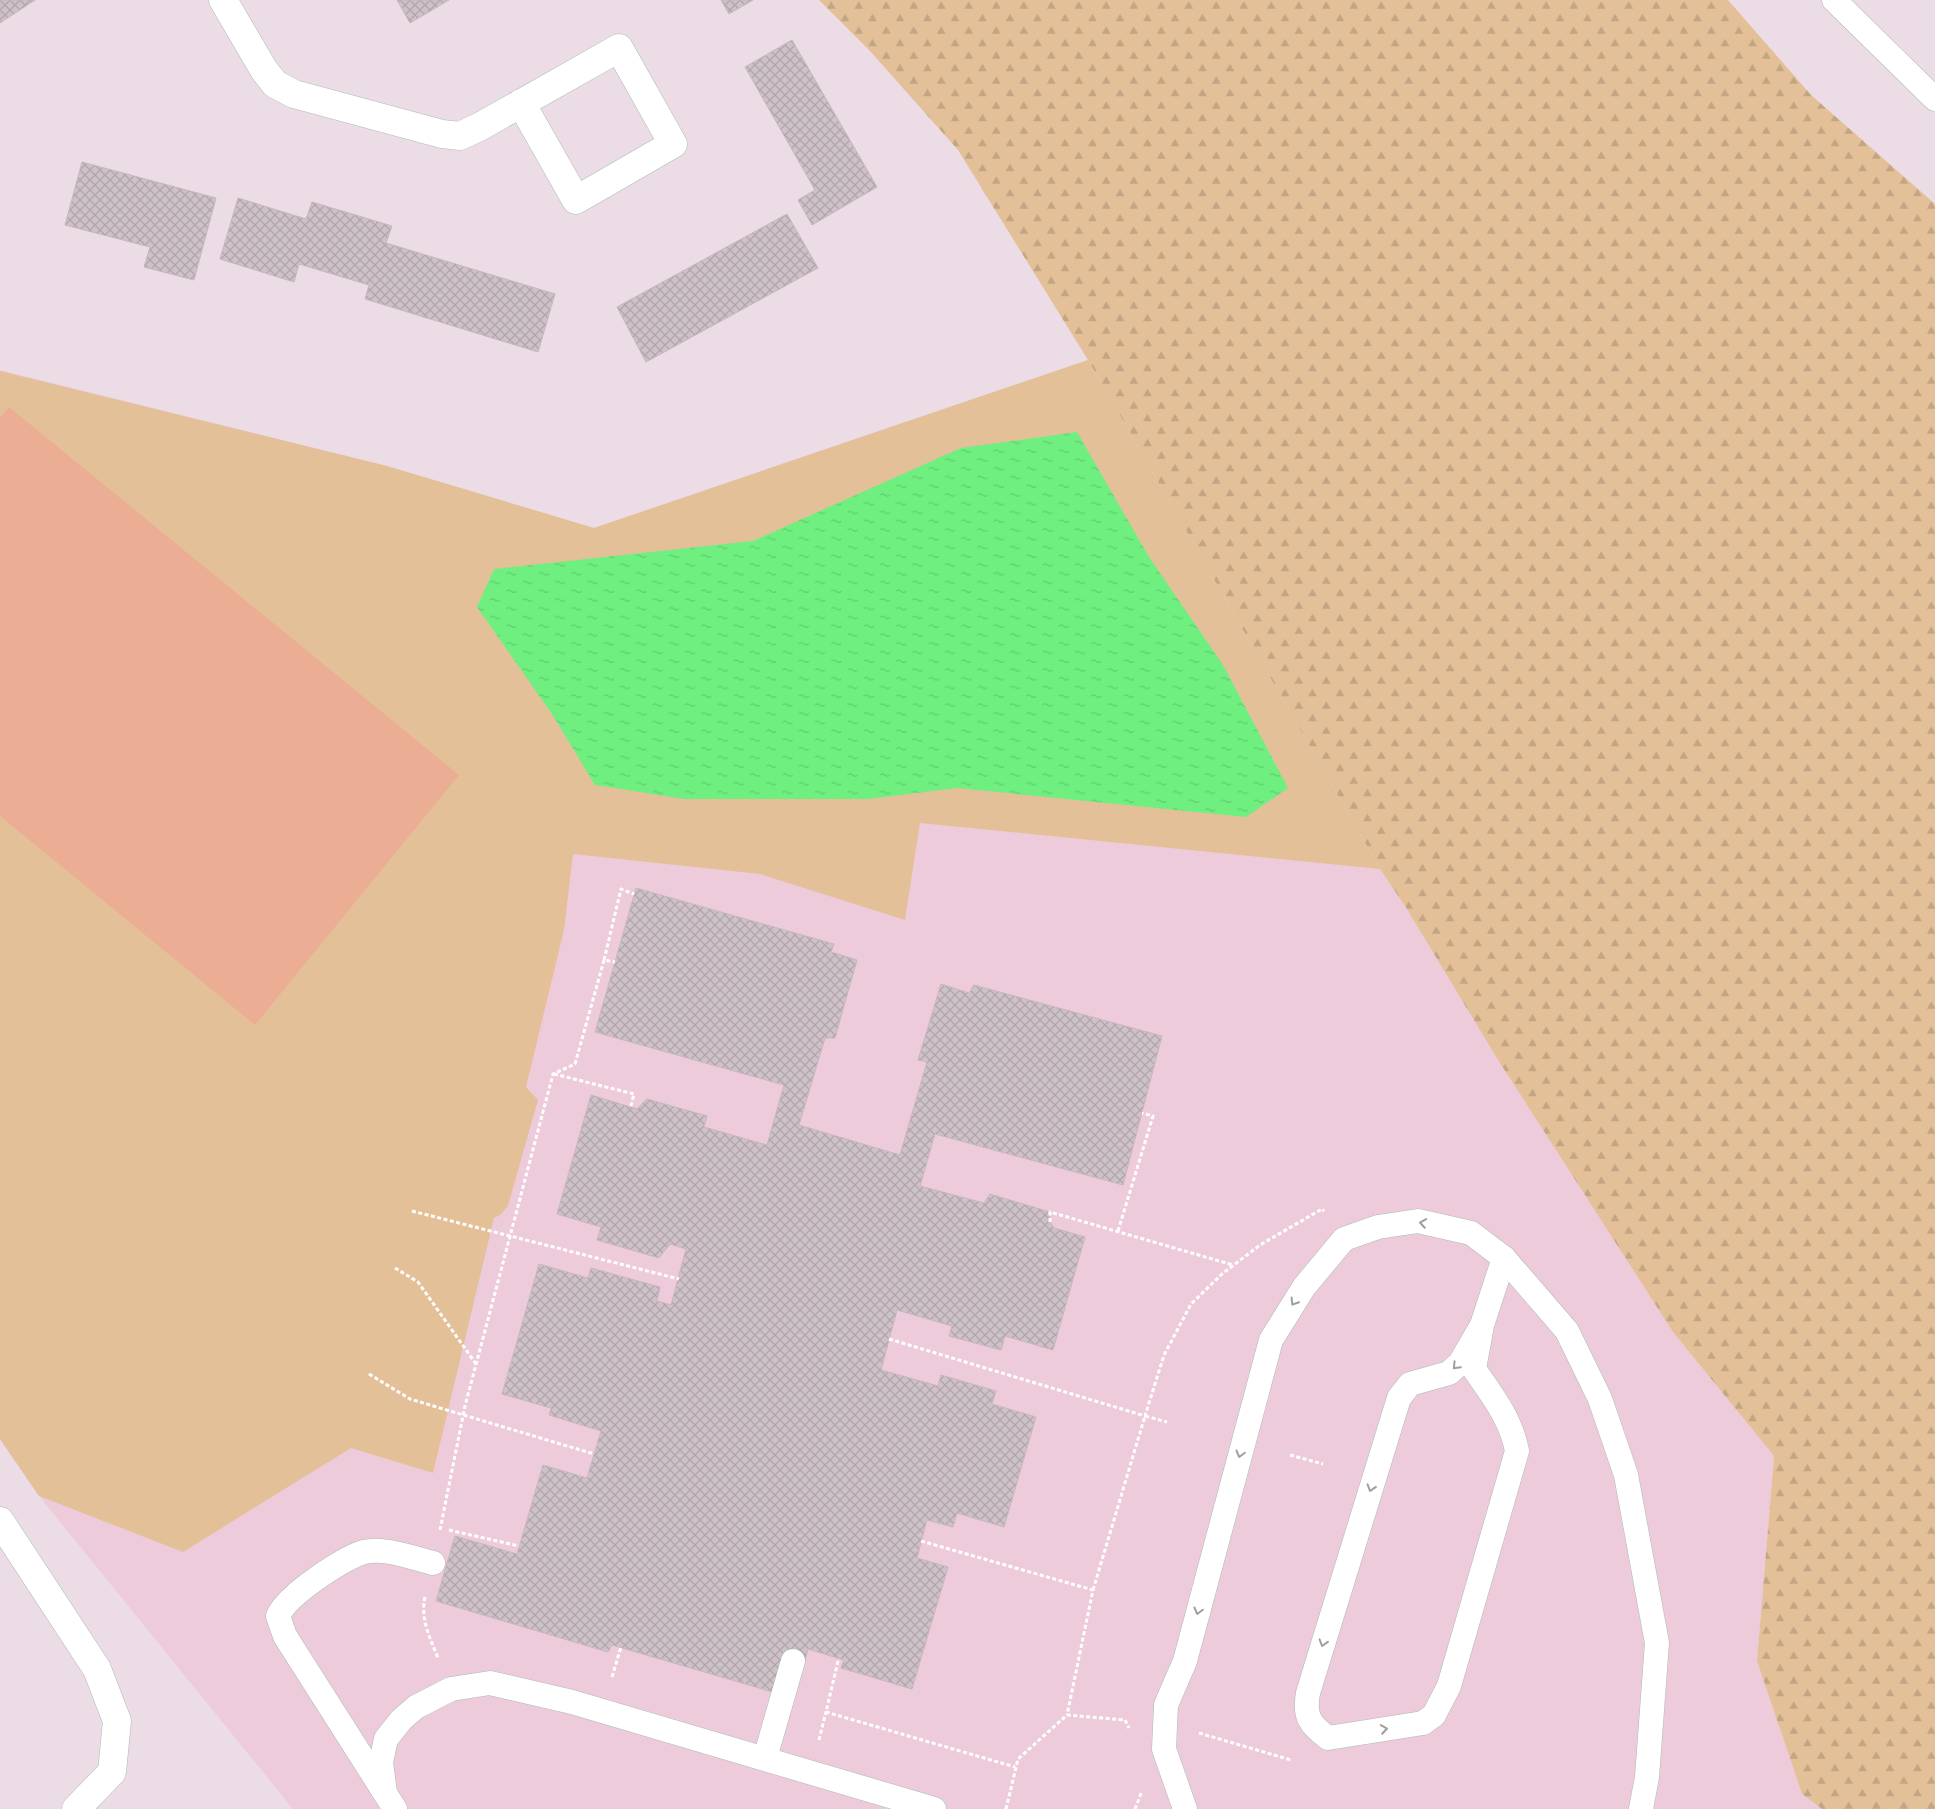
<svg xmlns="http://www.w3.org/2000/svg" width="1935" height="1809" viewBox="0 0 1935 1809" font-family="Mulish,sans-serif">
<defs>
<pattern id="forest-firs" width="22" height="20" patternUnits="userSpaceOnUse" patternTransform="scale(1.25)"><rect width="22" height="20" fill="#e3c098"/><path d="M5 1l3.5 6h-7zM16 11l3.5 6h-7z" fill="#c3a583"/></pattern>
<pattern id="water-ripples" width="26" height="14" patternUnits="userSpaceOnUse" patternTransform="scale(1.25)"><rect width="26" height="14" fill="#6eef80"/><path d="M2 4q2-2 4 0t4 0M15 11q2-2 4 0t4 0" fill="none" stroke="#5fcd6f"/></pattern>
<pattern id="building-cross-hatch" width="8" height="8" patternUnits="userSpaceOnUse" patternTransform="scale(1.25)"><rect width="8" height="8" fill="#cec1c8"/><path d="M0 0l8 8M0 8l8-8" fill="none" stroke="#b1a6ac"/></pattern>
</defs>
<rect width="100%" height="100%" fill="#ecdce5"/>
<path fill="#eecbdb" d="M1088,360L1380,869L1405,906L1498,1060L1673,1332L1774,1456L1757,1661L1802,1794L1822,1809H293L39,1496L0,1439V370L387,466L594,528Z"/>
<path fill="url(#forest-firs)" d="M819,0H1728L1811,95L1935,204V1809H1822L1802,1794L1757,1661L1774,1456L1673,1332L1498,1060L1405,906L1380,869L1088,360L958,150L870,51Z"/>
<path fill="#e3c098" d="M1088,360L1380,869L920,823L905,920L760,874L573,854L564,930L526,1087L538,1100L508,1206L500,1215L494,1218L433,1473L351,1448L183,1552L39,1496L0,1439V371L387,466L594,528Z"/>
<path fill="#ebae94" d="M9,407L459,775L255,1025L0,816V418Z"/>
<path fill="url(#water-ripples)" d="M1077,432L1149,557L1223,665L1288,788L1246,817L957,788L868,799H684L595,785L552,714L477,607L494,569L753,541L961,448Z"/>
<g fill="url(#building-cross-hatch)" stroke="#c8b6be">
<path d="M0,0H35L0,23Z"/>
<path d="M397,0H449L410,23Z"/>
<path d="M721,0H753L729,14Z"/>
<path d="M792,40L877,187L812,225L798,200L815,190L745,67Z"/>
<path d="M82,162L216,198L194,280L144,267L150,247L65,225Z"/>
<path d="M238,198L306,219L312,202L392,226L386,243L555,294L538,352L365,299L369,285L299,264L294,282L220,259Z"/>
<path d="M787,214L818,268L646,362L617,307Z"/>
<path d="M636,888L834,944L831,952L857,960L835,1038H825L799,1125L900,1155L927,1062L918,1060L941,984L969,993L974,985L1162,1036L1123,1185L935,1134L920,1186L984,1203L990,1194L1050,1212V1222L1054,1228L1085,1237L1053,1350L1005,1336L1001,1350L949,1336L952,1326L897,1310L881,1370L938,1386L941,1375L996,1391L992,1404L1036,1417L1004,1527L957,1513L953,1527L927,1520L917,1558L948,1567L912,1689L841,1668L844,1660L808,1649L804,1664L776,1693L612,1645L608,1652L436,1601L455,1536L517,1554L543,1465L587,1478L601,1431L549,1415L551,1408L502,1394L539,1264L588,1278L591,1268L660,1287L657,1301L671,1305L686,1249L670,1244L659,1258L597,1240L601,1227L557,1214L591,1095L637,1109L647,1099L707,1116L704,1127L767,1145L784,1085L595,1032Z"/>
</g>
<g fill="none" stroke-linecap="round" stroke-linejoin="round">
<g stroke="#acbab6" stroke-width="25">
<g id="service">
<path d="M1834,0L1935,99"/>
<path d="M1482,1325L1460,1363L1449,1373L1410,1384L1399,1398L1308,1693C1304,1716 1309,1724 1328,1738L1423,1723L1434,1715L1449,1686L1517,1451C1511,1419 1492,1395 1474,1369L1482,1325L1504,1258"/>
<path d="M765,1758L793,1661"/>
<path d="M385,1793L381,1762L386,1739L401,1720L416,1707L451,1689L490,1683L572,1702L934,1809"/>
<path d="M395,1809L285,1636L278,1616C287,1595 342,1559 364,1552C385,1547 413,1558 433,1563"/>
<path d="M1185,1809L1164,1749L1166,1705L1185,1661L1271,1340L1304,1287L1344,1239L1378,1227L1418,1221L1471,1233L1504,1258L1567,1331L1600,1399L1626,1475L1657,1643L1647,1777L1641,1809"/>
</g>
</g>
<g stroke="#acbab6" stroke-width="29">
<g id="minor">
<path d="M223,0L264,70L275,84L294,94L442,134L460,136L481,126L619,48L673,144L576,200L521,103"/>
<path d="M0,1521L97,1669L117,1721L112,1772L76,1809"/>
</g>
</g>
<g stroke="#fff" stroke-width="3" stroke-dasharray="4 2.5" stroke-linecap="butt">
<path d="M604,960L621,889L634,894"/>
<path d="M554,1074L634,1094L631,1106"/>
<path d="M412,1211L679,1279"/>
<path d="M1050,1222V1212L1233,1265"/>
<path d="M1118,1231L1153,1116L1142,1113"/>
<path d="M395,1268L418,1282L476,1364"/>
<path d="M889,1339L1145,1416L1164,1355L1191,1304L1222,1274L1260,1245L1322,1209L1324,1211"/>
<path d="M369,1374L410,1399L594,1454"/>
<path d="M1290,1455L1323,1464"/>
<path d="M440,1530L465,1406L553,1074L575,1064L604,960L615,962"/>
<path d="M449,1530L519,1546"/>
<path d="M921,1541L1093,1590L1067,1715"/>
<path d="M1093,1590L1145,1416L1167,1422"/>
<path d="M425,1597C420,1619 430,1638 438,1658"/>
<path d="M838,1661L826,1712L1015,1767"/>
<path d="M612,1677L621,1647"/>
<path d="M1199,1733L1291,1760"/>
<path d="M819,1740L826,1712"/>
<path d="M1006,1809L1018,1759L1067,1715L1125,1720L1129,1728"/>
<path d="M1135,1809L1142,1791"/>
</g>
<use href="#service" stroke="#fff" stroke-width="24"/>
<use href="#minor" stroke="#fff" stroke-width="28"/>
</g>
<defs><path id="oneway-chevron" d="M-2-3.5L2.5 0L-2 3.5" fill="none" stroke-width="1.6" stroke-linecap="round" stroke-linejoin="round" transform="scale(1.25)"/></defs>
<g stroke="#9f9f9f">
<use href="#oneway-chevron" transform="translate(1423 1223) rotate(-171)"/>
<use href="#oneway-chevron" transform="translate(1294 1302) rotate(122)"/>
<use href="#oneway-chevron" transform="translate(1456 1366) rotate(134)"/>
<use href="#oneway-chevron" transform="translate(1240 1454) rotate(105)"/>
<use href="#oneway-chevron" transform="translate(1371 1488) rotate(107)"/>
<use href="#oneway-chevron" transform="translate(1198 1611) rotate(105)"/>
<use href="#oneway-chevron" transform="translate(1323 1643) rotate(107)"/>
<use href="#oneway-chevron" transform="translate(1384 1729) rotate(-9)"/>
</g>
</svg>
